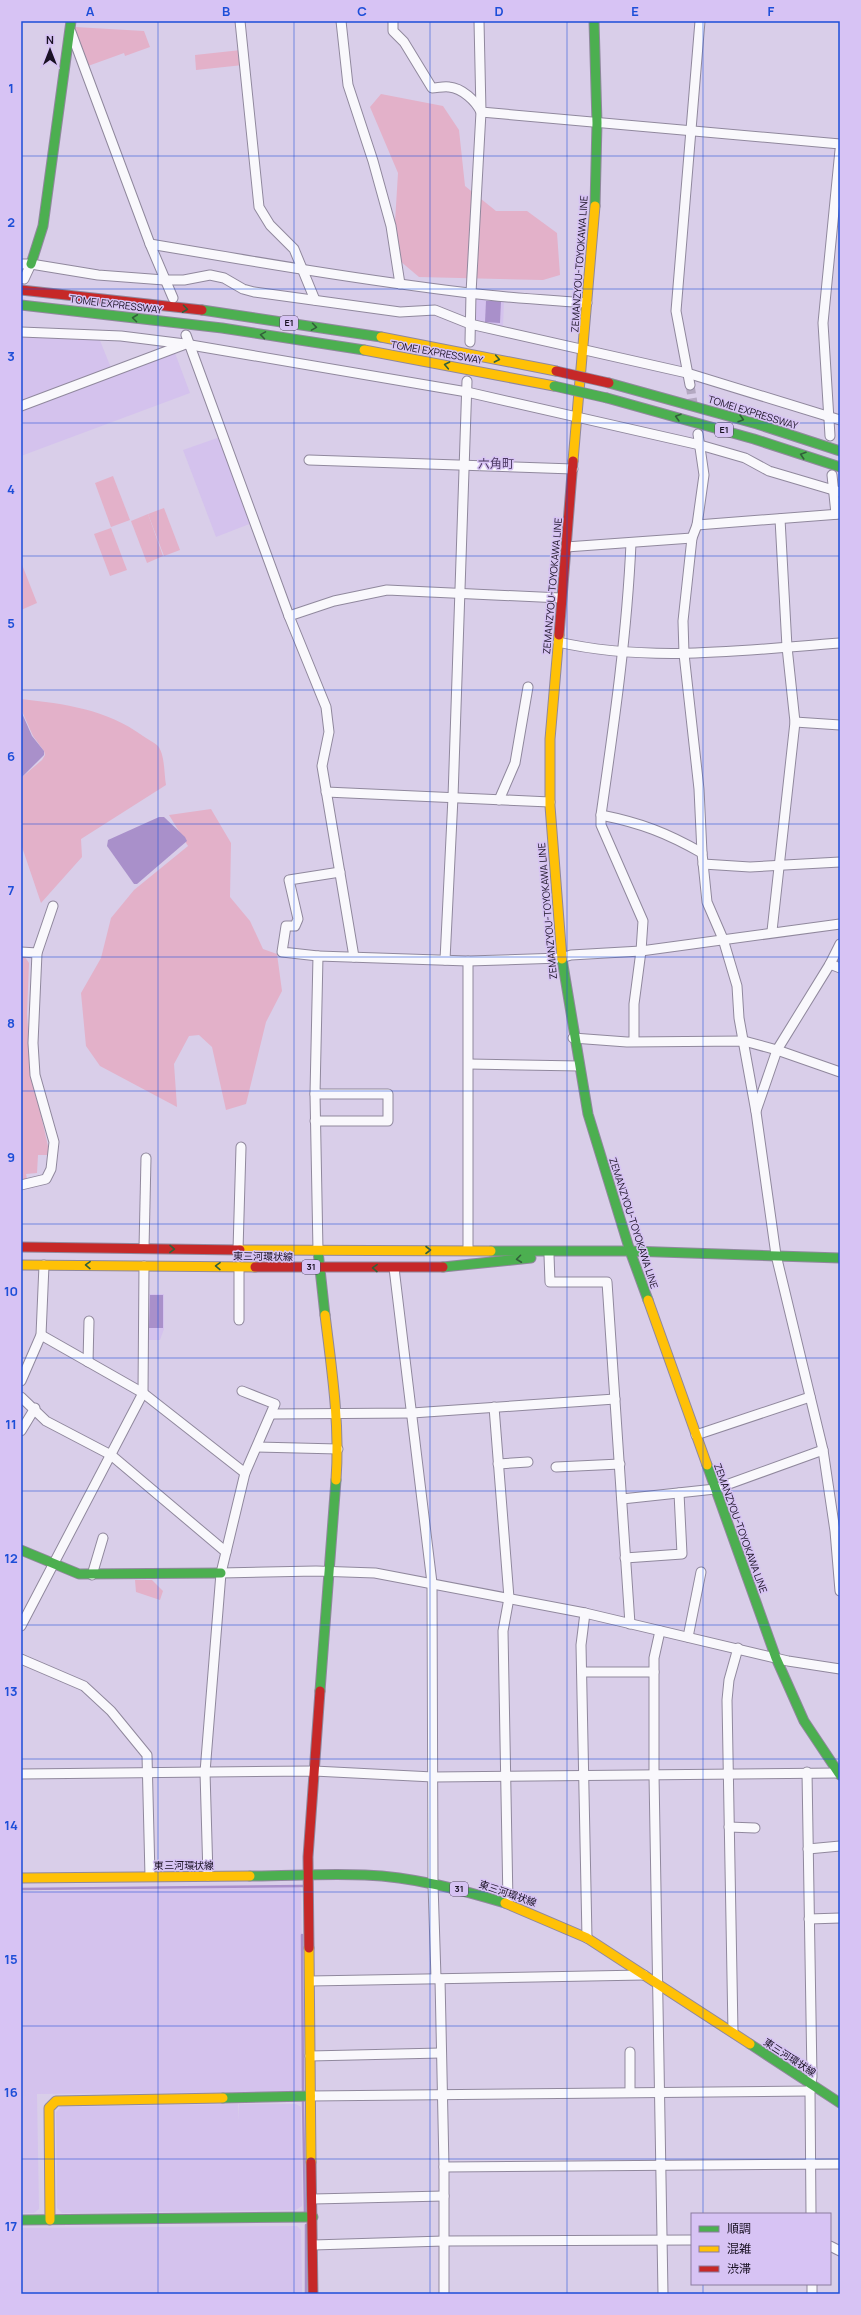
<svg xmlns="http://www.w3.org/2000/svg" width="861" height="2315" viewBox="0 0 861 2315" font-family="Manrope,'Noto Sans JP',sans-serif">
<rect width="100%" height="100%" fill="#d9cee9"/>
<g fill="#d4c2ed">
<path d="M474,296L504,299L503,328L473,322Z"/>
<path d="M21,336L99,338L111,368L21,402Z"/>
<path d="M175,353L190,393L21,456V410Z"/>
<path d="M220,437L252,523L216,537L183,450Z"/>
<path d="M147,1294H164V1329L160,1340H147Z"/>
<path d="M298,1886L301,1889L304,2086L297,2092L37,2094L39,2209L34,2213H21V1892Z"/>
<path d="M238,2104L239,2121V2104H296L301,2107L302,2206L296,2210L62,2213L57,2208L56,2112L61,2107Z"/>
<path d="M297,2226L301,2230L302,2294H21V2228Z"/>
</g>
<g fill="#e3b1c9">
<path d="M75,27L144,31L150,47L125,56L124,53L88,66L73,28Z"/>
<path d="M241,50L243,65L196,70L195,55Z"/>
<path d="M381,94L443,106L459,130L465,186L496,211H527L557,233L560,275L543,280L419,277L393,255L398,173L370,107Z"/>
<path d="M113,476L130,520L111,527L95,483Z"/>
<path d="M164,508L180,550L164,556L148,514Z"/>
<path d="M148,514L163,556L147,563L131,521Z"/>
<path d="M111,528L127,570L110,576L94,534Z"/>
<path d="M21,562L37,603L21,610Z"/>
<path d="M21,699C65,704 106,709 143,736C147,739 154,742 158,746C165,755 164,774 166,785L81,839L82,857L41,903L21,844V778L42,760L45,755L44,751L33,736L21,709Z"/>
<path d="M211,809L231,843L230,897L250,921L263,949L277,954L282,991L266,1022L246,1104L226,1110L212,1047L199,1035L189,1036L174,1064L177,1107L100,1066L86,1046L81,993L101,958L111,918L134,890L188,846L169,815Z"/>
<path d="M21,957H25L29,963L27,1014L31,1071L50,1155H38L37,1173L26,1174L27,1179L21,1181Z"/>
<path d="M135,1580H152L163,1591L160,1600L136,1592Z"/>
</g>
<g fill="#a990ca">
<path d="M486,301H501L500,323L485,322Z"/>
<path d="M21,711L32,736L44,751V755L21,778Z"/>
<path d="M159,817H164L185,837L187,841L137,884H134L107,846L108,840Z"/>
<path d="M150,1295H163V1328H149Z"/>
</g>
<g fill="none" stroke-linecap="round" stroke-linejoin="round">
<g stroke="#a990ca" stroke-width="2.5">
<path d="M21,1889L303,1886"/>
<path d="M302,1935L303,2092"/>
<path d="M303,2101L305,2214"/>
<path d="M306,2225V2294"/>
</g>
<path stroke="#b3a8c1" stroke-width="9" stroke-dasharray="9 4.5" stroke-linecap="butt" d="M690,385L694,409"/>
<g stroke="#90889d" stroke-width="11">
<g id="street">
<path d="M240,21L259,207L270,225L294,249L315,300"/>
<path d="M341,21L348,85L373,161L391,226L400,284"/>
<path d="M393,21V31L404,42L432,88C437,88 444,86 449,87C462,88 476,101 481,112L840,144"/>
<path d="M71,32L150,244L173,298"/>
<path d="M150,244C256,262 362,280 469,293C508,298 548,300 587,303"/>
<path d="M21,264H31L98,275L164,280H184L210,275L224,278L243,289L254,292L400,312L435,310L470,324L687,373L840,420"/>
<path d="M24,279L31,264"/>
<path d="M21,332L121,336L185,344L467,392L700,445L745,458L769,471L840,492"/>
<path d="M186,335L289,616L326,707L329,732L322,766L354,957"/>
<path d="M470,342L471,293L481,112L479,21"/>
<path d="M690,385L676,311L700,21"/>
<path d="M21,406L183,345"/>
<path d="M698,434L704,475L697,525L692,538L683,621L684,654L699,789L702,853L707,902L723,939L737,986L739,1018L756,1112L776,1255L823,1450L835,1531L840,1591"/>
<path d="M830,436L823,323L840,150"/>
<path d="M309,460L573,469"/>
<path d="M832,475L836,514"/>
<path d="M697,525L840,514"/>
<path d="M631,543C627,634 614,724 601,815V825L643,921L641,951L634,1004V1041"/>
<path d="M566,547L692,538"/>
<path d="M289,616L334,601L387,590L561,598"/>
<path d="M558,642C650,663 747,650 840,643"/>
<path d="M795,722L840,725"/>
<path d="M326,792L550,802"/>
<path d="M499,800L515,763L528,687"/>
<path d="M601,815C641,823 667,833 702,853"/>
<path d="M703,864L750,867L840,862"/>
<path d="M772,931L795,722L787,647L780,519"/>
<path d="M21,952L37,953"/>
<path d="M318,956L282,952L286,926H295L298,919L289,880L340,872"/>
<path d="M445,960L453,797L467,381"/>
<path d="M468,961V1250"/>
<path d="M830,964L840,968"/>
<path d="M573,1038L627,1042L744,1041L777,1050L840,1072"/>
<path d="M469,1064L579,1066"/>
<path d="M315,1094H388V1121H315"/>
<path d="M756,1111L777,1050L830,964L840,944"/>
<path d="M21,1185L46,1179L51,1169L54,1142L35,1075L33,1043L37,953L53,906"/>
<path d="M144,1248L146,1158"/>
<path d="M238,1250L241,1147"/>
<path d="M318,1251L315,1094L318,956L468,961L561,958L571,955L641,951L840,924"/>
<path d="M549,1255L550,1282H607L630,1624"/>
<path d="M394,1268L432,1583L433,1884L436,1978"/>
<path d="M239,1320V1267"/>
<path d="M41,1335L143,1393L245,1473"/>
<path d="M88,1362L89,1321"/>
<path d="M21,1381L41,1335L44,1265"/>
<path d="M21,1397L46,1421L111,1455L226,1552"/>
<path d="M494,1407L509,1598L503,1631L508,1903"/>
<path d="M272,1414L412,1413L615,1399"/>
<path d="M21,1431L35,1408"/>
<path d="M696,1435L810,1397"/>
<path d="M257,1447L338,1449"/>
<path d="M498,1464L528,1462"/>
<path d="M556,1467L620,1464"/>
<path d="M622,1499L715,1489L823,1450"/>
<path d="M625,1558L682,1554L679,1493"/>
<path d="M221,1573L316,1571L375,1573L585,1613L788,1661L840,1669"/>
<path d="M92,1575L103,1538"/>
<path d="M585,1613L581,1645L587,1938"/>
<path d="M21,1626L143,1393L144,1266"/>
<path d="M660,1631L654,1658V1775L663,2294"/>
<path d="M688,1637L701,1572"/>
<path d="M21,1659L84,1686L111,1711L147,1755L150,1876"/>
<path d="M582,1672H654"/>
<path d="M807,1772L812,2077L810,2091L811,2214"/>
<path d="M21,1774L314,1771L433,1777L838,1773"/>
<path d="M729,1827L755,1828"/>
<path d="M808,1849L840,1846"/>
<path d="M208,1876L205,1772L221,1573L245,1473L275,1404L242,1391"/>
<path d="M809,1919L840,1918"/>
<path d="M440,1979L444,2167V2294"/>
<path d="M310,1981L644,1975"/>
<path d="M733,2032L727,1700L729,1680L738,1648"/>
<path d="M630,2052V2091"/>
<path d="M310,2056L441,2053"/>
<path d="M310,2096L810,2091"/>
<path d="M444,2167L840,2164"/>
<path d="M313,2199L444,2196"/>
<path d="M313,2245L444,2241L692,2240"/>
<path d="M830,2246L840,2251"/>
<path d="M812,2284V2294"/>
</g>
</g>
<g stroke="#90889d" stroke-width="11">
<g id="fast">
<path d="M594,21L597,123L595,206"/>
<path d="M31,264L43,226L71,21"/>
<path d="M21,305L222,328L364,350"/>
<path d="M202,310L381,337"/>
<path d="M609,383L757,424L840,451"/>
<path d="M607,398L754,439L840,467"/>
<path d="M562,959L588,1114L630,1251L648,1300"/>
<path d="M318,1251L325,1315"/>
<path d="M491,1251H630"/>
<path d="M630,1251L840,1258"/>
<path d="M443,1267L531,1258"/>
<path d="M707,1465L776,1658L804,1721L840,1775"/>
<path d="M21,1550L79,1574L221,1573"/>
<path d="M320,1691L336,1480"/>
<path d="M250,1876C288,1876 327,1873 365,1875C413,1877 459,1889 505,1903"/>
<path d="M750,2044L840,2103"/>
<path d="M223,2098L310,2096"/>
<path d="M21,2220L313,2217"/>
</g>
</g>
<g stroke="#90889d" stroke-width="11">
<g id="slow">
<path d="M381,337L556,371"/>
<path d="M364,350L554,386"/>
<path d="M573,461L595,206"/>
<path d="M559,635L550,739V806L562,959"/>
<path d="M240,1250L491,1251"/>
<path d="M21,1265L255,1267"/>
<path d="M648,1300L707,1465"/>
<path d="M325,1315C332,1371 340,1425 336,1480"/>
<path d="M21,1878L250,1876"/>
<path d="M505,1903L587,1938L750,2044"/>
<path d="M309,1948L311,2162"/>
<path d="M50,2220L49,2108L56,2101L223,2098"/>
</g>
</g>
<g stroke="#90889d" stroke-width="11">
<g id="jam">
<path d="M21,290L202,310"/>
<path d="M559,635L573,461"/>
<path d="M21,1247L240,1250"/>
<path d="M255,1267H443"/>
<path d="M309,1948L308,1857L320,1691"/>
<path d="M311,2162L313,2294"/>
</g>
</g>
<use href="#street" stroke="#f9f8fc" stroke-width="9"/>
<use href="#fast" stroke="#4caf50" stroke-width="9"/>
<use href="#slow" stroke="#ffc107" stroke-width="9"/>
<use href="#jam" stroke="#c62828" stroke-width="9"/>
<g stroke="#90889d" stroke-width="11" stroke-linecap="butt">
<path id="fast-bridge" d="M554,386L607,398"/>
</g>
<g stroke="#90889d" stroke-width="11" stroke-linecap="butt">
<path id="jam-bridge" d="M556,371L609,383"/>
</g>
<use href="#fast-bridge" stroke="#4caf50" stroke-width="9"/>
<use href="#jam-bridge" stroke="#c62828" stroke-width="9"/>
</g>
<defs><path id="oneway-chevron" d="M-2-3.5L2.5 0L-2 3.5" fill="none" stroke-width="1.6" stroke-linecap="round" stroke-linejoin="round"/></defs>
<g stroke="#32603a">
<use href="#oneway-chevron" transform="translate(185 309) rotate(7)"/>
<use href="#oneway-chevron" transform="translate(135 318) rotate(-173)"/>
<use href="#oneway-chevron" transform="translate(314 327) rotate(9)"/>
<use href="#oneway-chevron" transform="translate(263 335) rotate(-171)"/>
<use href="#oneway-chevron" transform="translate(497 359) rotate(11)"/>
<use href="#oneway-chevron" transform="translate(447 365) rotate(-169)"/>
<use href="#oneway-chevron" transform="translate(678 417) rotate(-164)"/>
<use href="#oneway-chevron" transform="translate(741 419) rotate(16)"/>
<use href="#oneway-chevron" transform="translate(803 455) rotate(-162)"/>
<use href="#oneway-chevron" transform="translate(172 1249) rotate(1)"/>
<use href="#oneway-chevron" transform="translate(428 1250)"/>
<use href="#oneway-chevron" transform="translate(519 1259) rotate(173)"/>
<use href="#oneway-chevron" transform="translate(88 1265) rotate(-179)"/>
<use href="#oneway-chevron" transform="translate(218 1266) rotate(-179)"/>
<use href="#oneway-chevron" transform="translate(375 1268) rotate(-179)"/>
</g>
<path fill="none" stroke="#1d4ed8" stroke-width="1" stroke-opacity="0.55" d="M158,21V2294M294,21V2294M430,21V2294M567,21V2294M703,21V2214M21,156H840M21,289H840M21,423H840M21,556H840M21,690H840M21,824H840M21,957H840M21,1091H840M21,1224H840M21,1358H840M21,1491H840M21,1625H840M21,1759H840M21,1892H840M21,2026H840M21,2159H840M703,2284V2294"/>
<g text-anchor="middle" stroke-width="3" stroke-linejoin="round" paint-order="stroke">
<g fill="#d7c3f4" stroke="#524662" stroke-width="1">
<rect x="280" y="316" width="18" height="14" rx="3"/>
<rect x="715" y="423" width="18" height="14" rx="3"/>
<rect x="302" y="1260" width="18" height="14" rx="3"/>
<rect x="450" y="1882" width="18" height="14" rx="3"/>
</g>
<g font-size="9" font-weight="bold" fill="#191123">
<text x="289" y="326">E1</text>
<text x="724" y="433">E1</text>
<text x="311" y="1270">31</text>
<text x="459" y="1892">31</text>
</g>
<g font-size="10" fill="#191123" stroke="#d7c3f4">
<text transform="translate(579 264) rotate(-86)" y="4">ZEMANZYOU-TOYOKAWA LINE</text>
<text transform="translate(116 304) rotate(7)" y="4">TOMEI EXPRESSWAY</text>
<text transform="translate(437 352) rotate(10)" y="4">TOMEI EXPRESSWAY</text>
<text transform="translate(753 412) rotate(17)" y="4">TOMEI EXPRESSWAY</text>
<text transform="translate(552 586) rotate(-85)" y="4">ZEMANZYOU-TOYOKAWA LINE</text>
<text transform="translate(547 911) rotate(-95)" y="4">ZEMANZYOU-TOYOKAWA LINE</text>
<text transform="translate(634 1223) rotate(72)" y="4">ZEMANZYOU-TOYOKAWA LINE</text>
<text transform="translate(263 1256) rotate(1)" y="4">東三河環状線</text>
<text transform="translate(741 1528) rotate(70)" y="4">ZEMANZYOU-TOYOKAWA LINE</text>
<text x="184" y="1869">東三河環状線</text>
<text transform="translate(508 1893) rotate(19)" y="4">東三河環状線</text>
<text transform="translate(790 2057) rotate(33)" y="4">東三河環状線</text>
</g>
<g font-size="12" fill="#4a3860" stroke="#d7c3f4">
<text x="496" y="468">六角町</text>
</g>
</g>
<rect width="861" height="2315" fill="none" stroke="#d7c3f4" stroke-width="44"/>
<rect x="691" y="2213" width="140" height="72" fill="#d7c3f4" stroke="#8b7ca0"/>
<rect x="699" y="2226" width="20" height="6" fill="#4caf50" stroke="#8b7ca0"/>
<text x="727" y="2233" font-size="12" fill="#191123">順調</text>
<rect x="699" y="2246" width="20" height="6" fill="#ffc107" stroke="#8b7ca0"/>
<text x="727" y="2253" font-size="12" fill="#191123">混雑</text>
<rect x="699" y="2266" width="20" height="6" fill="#c62828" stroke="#8b7ca0"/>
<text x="727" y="2273" font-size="12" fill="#191123">渋滞</text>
<g transform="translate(50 50)" stroke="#d7c3f4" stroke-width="3" paint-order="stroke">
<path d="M0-3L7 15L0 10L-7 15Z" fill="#191123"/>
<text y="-6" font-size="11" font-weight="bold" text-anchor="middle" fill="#191123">N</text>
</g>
<rect x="22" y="22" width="817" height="2271" fill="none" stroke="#1d4ed8" stroke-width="1.5"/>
<g font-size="13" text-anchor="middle" font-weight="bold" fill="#1d4ed8">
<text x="90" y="16">A</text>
<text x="226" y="16">B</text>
<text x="362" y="16">C</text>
<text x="499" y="16">D</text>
<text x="635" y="16">E</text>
<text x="771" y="16">F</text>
<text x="11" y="93">1</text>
<text x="11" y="227">2</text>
<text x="11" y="361">3</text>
<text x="11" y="494">4</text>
<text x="11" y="628">5</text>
<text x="11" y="761">6</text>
<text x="11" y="895">7</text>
<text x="11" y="1028">8</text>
<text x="11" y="1162">9</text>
<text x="11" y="1296">10</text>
<text x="11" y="1429">11</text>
<text x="11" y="1563">12</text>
<text x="11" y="1696">13</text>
<text x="11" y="1830">14</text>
<text x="11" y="1964">15</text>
<text x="11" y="2097">16</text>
<text x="11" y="2231">17</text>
</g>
</svg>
